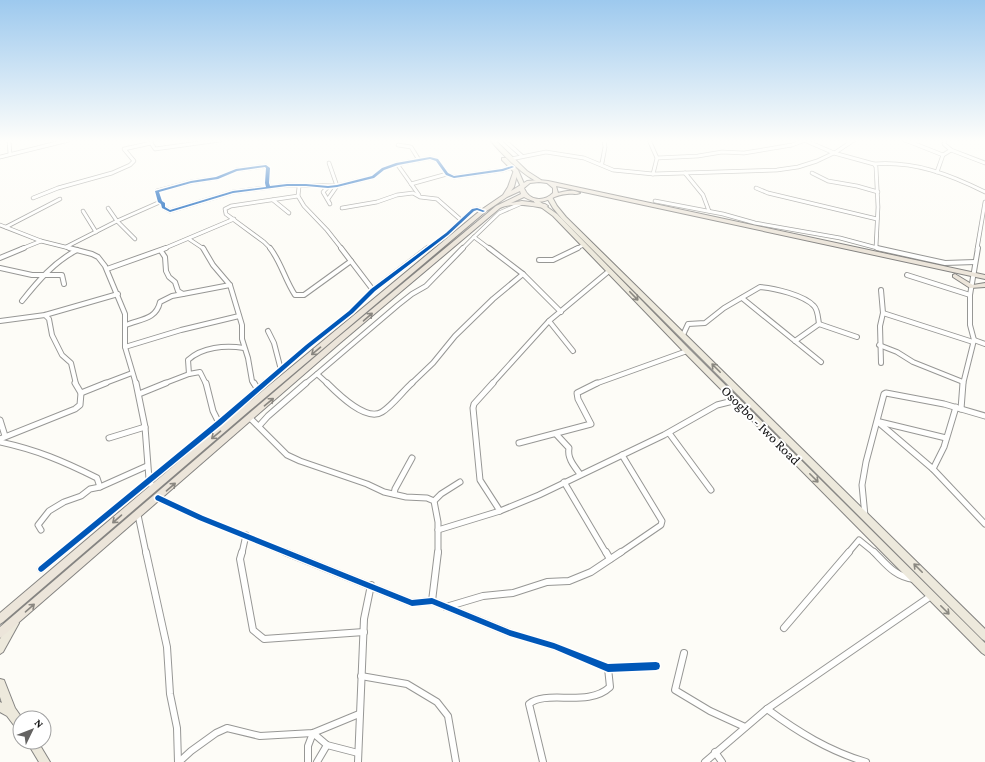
<svg xmlns="http://www.w3.org/2000/svg" width="985" height="762" viewBox="0 0 985 762" font-family="'Crimson Pro',serif">
<rect width="100%" height="100%" fill="#fdfcf7"/>
<g fill="none" stroke-linecap="round" stroke-linejoin="round">
<g stroke="#979795" stroke-width="4.5">
<g id="minor-far3">
<path d="M9,140L10,154"/>
<path d="M504,140L522,156"/>
<path d="M649,140L657,158L653,174"/>
<path d="M804,140L834,153L874,164L876,167L878,207L876,247"/>
<path d="M905,140L943,155"/>
<path d="M945,140L944,144L951,150L985,163"/>
<path d="M151,143L155,149L220,140"/>
<path d="M398,145L411,147L419,160"/>
<path d="M0,157L69,140"/>
<path d="M657,158L698,156L722,152L744,153L792,145L805,140"/>
<path d="M511,159L546,152L584,158L613,170L653,174L777,170L798,167L817,161L836,152L854,140"/>
<path d="M329,163L337,186"/>
<path d="M397,164L419,195"/>
<path d="M600,164L602,163L605,147L604,140"/>
<path d="M874,164C914,161 949,174 985,192"/>
<path d="M937,172L943,155L951,150"/>
<path d="M685,173L703,195L709,211"/>
<path d="M812,173L828,181L857,186L878,192"/>
<path d="M411,184L447,174"/>
<path d="M268,187V168L266,166L236,170L217,178L191,182L157,191L160,202L163,203V207L170,211L233,192L287,185L337,186L373,177L383,169L397,164L430,158L437,160L447,174L454,177L503,170L512,167"/>
<path d="M299,187L298,196L304,206L327,230L342,249"/>
<path d="M328,187L323,192L330,204"/>
<path d="M756,188L768,193L877,219"/>
<path d="M33,198L58,188L112,173L130,165L134,161L124,149L151,143L152,140"/>
<path d="M328,199L337,186"/>
<path d="M273,200L289,213"/>
<path d="M655,201L723,214L755,223L840,238L881,249"/>
<path d="M108,208L117,221L135,239"/>
<path d="M342,208L377,202L397,195L413,193L420,197L437,199L461,220"/>
<path d="M83,211L96,232"/>
<path d="M0,225L41,241L73,249"/>
<path d="M6,227L60,199"/>
<path d="M189,239L204,249"/>
<path d="M66,247L117,221L160,202"/>
<path d="M21,249L41,241"/>
<path d="M163,249L234,219"/>
<path d="M271,249L264,242L226,214L225,209L231,206L298,196"/>
<path d="M427,249L447,234L473,210L477,209L483,211"/>
<path d="M462,249L474,237"/>
<path d="M490,249L474,237L499,213L522,203"/>
<path d="M575,249L584,245"/>
<path d="M977,249L985,202"/>
</g>
</g>
<g stroke="#979795" stroke-width="6">
<g id="minor-far2">
<path d="M69,248L92,254L98,257L105,266L125,314V347L136,384"/>
<path d="M203,248L213,265L230,285L242,325V339L248,358L252,381L254,384"/>
<path d="M270,248C281,262 285,280 295,295H304L351,261"/>
<path d="M341,248L373,290"/>
<path d="M489,248L523,274L561,312"/>
<path d="M877,248L945,263L975,262"/>
<path d="M0,258L24,248"/>
<path d="M539,260H553L578,248"/>
<path d="M0,268L32,275H62L64,284"/>
<path d="M107,269L166,248"/>
<path d="M907,275L970,295"/>
<path d="M881,290L883,313L880,326L881,363"/>
<path d="M183,294L230,285"/>
<path d="M742,298L821,362"/>
<path d="M22,301C38,281 54,262 77,250"/>
<path d="M883,313L973,342"/>
<path d="M45,315L49,319L52,335L62,355L71,363L76,384"/>
<path d="M0,321L45,315L118,294"/>
<path d="M549,321L573,351"/>
<path d="M819,324L857,337"/>
<path d="M126,325C140,319 156,320 160,302L172,296L183,294L178,291L175,282L169,277L166,271L165,257L161,251"/>
<path d="M268,331L274,343L281,370"/>
<path d="M683,335L688,324L705,323L724,308L760,287C774,288 804,295 814,306C818,310 818,318 819,324"/>
<path d="M974,340L985,344"/>
<path d="M795,341L819,324"/>
<path d="M879,345L897,352L913,362L963,382"/>
<path d="M125,347L181,330L239,316"/>
<path d="M189,374L188,360C202,347 225,345 244,348"/>
<path d="M317,374L398,305L412,294L426,286L463,248"/>
<path d="M103,384L132,373"/>
<path d="M163,384L189,374L200,372L206,384"/>
<path d="M264,384L308,346L351,312L373,290L428,248"/>
<path d="M305,384L317,374L328,384"/>
<path d="M411,384L433,363L455,336L493,299L523,274"/>
<path d="M492,384L549,321L609,271"/>
<path d="M595,384L687,351"/>
<path d="M963,384L974,340L970,325V295L978,248"/>
</g>
</g>
<g stroke="#979795" stroke-width="7">
<g id="minor-far1">
<path d="M136,383L145,427L149,479L153,488"/>
<path d="M206,383L213,411L219,423"/>
<path d="M254,383L258,390"/>
<path d="M327,383C338,394 366,422 382,412C392,406 403,391 412,383"/>
<path d="M493,383L474,404L473,408L480,480L500,511"/>
<path d="M81,393L106,383"/>
<path d="M139,394L166,383"/>
<path d="M961,409L963,383"/>
<path d="M250,418L287,455L300,461L367,484L384,492L406,497L427,498L434,501L438,522V553"/>
<path d="M0,420L5,436"/>
<path d="M878,422L933,469L985,524"/>
<path d="M880,422L946,438"/>
<path d="M259,426L268,416L306,383"/>
<path d="M669,433L711,490"/>
<path d="M556,434L569,448C567,458 574,466 580,474"/>
<path d="M109,438L145,427"/>
<path d="M0,439L75,409L80,405L81,393L75,383"/>
<path d="M0,442C37,450 63,461 97,478L100,487"/>
<path d="M519,443L591,424L578,399L577,393L597,383"/>
<path d="M933,469L944,447L956,407"/>
<path d="M564,482L606,553"/>
<path d="M394,494L395,489L412,458"/>
<path d="M158,498L201,518L287,553"/>
<path d="M434,501L441,494L460,482"/>
<path d="M138,515L146,553"/>
<path d="M865,516L862,485L866,462L884,394L886,393L944,404L985,416"/>
<path d="M41,530L38,525L49,511L64,502L81,496L90,489L100,487L147,466"/>
<path d="M438,530L500,511L539,495L664,435L717,405L737,400"/>
<path d="M61,553L219,423L265,383"/>
<path d="M242,553L246,535"/>
<path d="M620,553L661,525L662,521L622,455"/>
<path d="M848,553L859,540L875,553"/>
</g>
</g>
<g stroke="#979795" stroke-width="8">
<g id="minor">
<path d="M146,552L167,647L170,694L177,728L178,762"/>
<path d="M242,552L240,559L253,630L264,639L364,632"/>
<path d="M285,552L412,603L432,601L510,633L554,646L608,668L656,666"/>
<path d="M606,552L610,559"/>
<path d="M874,552C886,564 895,577 914,579"/>
<path d="M41,569L62,552"/>
<path d="M432,601L438,552"/>
<path d="M446,607L483,596L513,593L547,582L569,581L591,572L621,552"/>
<path d="M784,628L849,552"/>
<path d="M684,653L675,690L710,711L745,727"/>
<path d="M361,676L407,684L437,702L448,716L456,762"/>
<path d="M767,709C798,732 829,751 866,762"/>
<path d="M715,752L722,762"/>
<path d="M179,762L191,751L216,733L227,728L260,736L313,733L359,714"/>
<path d="M308,762V746L313,733L327,745L358,753"/>
<path d="M317,762L327,745"/>
<path d="M358,762L364,619L371,585"/>
<path d="M543,762L529,704C546,689 588,708 610,687L608,668"/>
<path d="M705,762L767,709L931,596"/>
</g>
</g>
<g stroke="#858482" stroke-width="2">
<g id="primary">
<path d="M490,140H495L527,171L541,180V182C529,182 498,150 490,140Z"/>
<path d="M502,158H506L518,170L525,186V187H521L514,172L502,160Z"/>
<path d="M550,196L552,197L557,206L566,217L985,629V641L982,639L562,219L553,208L547,198Z"/>
<path d="M536,199L557,214L689,349L985,643V655L982,653L685,353L553,216L534,202V200Z"/>
<path d="M14,618L17,620L19,623L3,652L0,654V639L11,620Z"/>
<path d="M0,679L4,680L15,708L22,718H20V729L16,728L7,716L0,712V702L2,703L0,697Z"/>
<path d="M27,742H38L50,762H39Z"/>
</g>
</g>
<g stroke="#858482" stroke-width="2">
<g id="trunk">
<path d="M514,170L518,171L514,187L511,191L527,181L539,180L548,181L985,275V279L556,186L558,193C565,191 573,189 580,193C575,195 572,193 567,194C549,195 545,209 524,197L511,203L522,201L545,204L548,206L545,208C531,206 513,202 500,208L340,343L3,636L0,638V627L336,339L496,206L521,194L520,191L507,197L485,212L248,412L3,622L0,624V613L242,408L481,210L503,195L508,187ZM539,182L547,183L553,188V193C544,202 529,201 524,188L530,183Z"/>
<path d="M955,274L973,285L985,283V287L970,288L953,277V275Z"/>
</g>
</g>
<use href="#minor-far3" stroke="#fffffe" stroke-width="3"/>
<use href="#minor-far2" stroke="#fffffe" stroke-width="4"/>
<use href="#minor-far1" stroke="#fffffe" stroke-width="5"/>
<use href="#minor" stroke="#fffffe" stroke-width="6"/>
<use href="#primary" fill="#ede9dc" fill-rule="evenodd"/>
<use href="#trunk" fill="#ece5da" fill-rule="evenodd"/>
<g stroke="#fff" stroke-width="3">
<g id="cycleway">
<path d="M430,157L438,159L448,173L454,176L502,169L512,166L514,167L503,171L454,178L446,175L436,161L430,159L398,165L384,170L374,178L337,187L328,188L306,186H287L233,193L170,212L162,208L161,204L158,202L155,191L191,181L216,177L236,169L266,165L270,168L269,183L270,186L287,184H306L328,186L337,185L372,176L382,168L396,163ZM265,167L266,168L265,183L266,187L233,191L170,210L165,207V203L162,201L159,192L191,183L218,179L237,171Z"/>
<path d="M477,208L485,211L483,212L477,210L474,211L448,235L375,291L353,313L310,347L221,425L43,571L41,572L39,571L38,569L39,567L217,421L306,345L349,311L371,289L446,233L472,209Z"/>
<path d="M158,495L203,516L412,600L432,598L510,630L554,643L608,664L656,662L659,663L660,666L659,669L656,670L608,672L554,649L510,636L432,604L412,606L199,520L156,500L155,498L156,496Z"/>
</g>
</g>
<use href="#cycleway" fill="#0057b8" fill-rule="evenodd"/>
</g>
<defs><path id="oneway-shaft" d="M-6 0H5M1.5-3L5.5 0L1.5 3" fill="none" stroke-width="1.6" stroke-linecap="round" stroke-linejoin="round"/></defs>
<g stroke="#8a8881">
<use href="#oneway-shaft" transform="translate(634 296) rotate(46)"/>
<use href="#oneway-shaft" transform="translate(716 368) rotate(-135)"/>
<use href="#oneway-shaft" transform="translate(814 478) rotate(45)"/>
<use href="#oneway-shaft" transform="translate(918 568) rotate(-135)"/>
<use href="#oneway-shaft" transform="translate(945 610) rotate(45)"/>
</g>
<g stroke="#898680">
<use href="#oneway-shaft" transform="translate(368 317) rotate(-41)"/>
<use href="#oneway-shaft" transform="translate(316 351) rotate(140)"/>
<use href="#oneway-shaft" transform="translate(269 402) rotate(-40)"/>
<use href="#oneway-shaft" transform="translate(216 435) rotate(140)"/>
<use href="#oneway-shaft" transform="translate(171 487) rotate(-41)"/>
<use href="#oneway-shaft" transform="translate(117 519) rotate(139)"/>
<use href="#oneway-shaft" transform="translate(30 608) rotate(-41)"/>
</g>
<linearGradient id="sky" x2="0" y2="1"><stop stop-color="#9dc9ee"/><stop offset="0.57" stop-color="#fefefb"/><stop offset="1" stop-color="#fefefb" stop-opacity="0"/></linearGradient>
<rect width="985" height="247" fill="url(#sky)"/>
<g text-anchor="middle" stroke-width="4" stroke-linejoin="round" paint-order="stroke">
<g font-size="14" fill="#111" stroke="#fff">
<text transform="translate(761 425) rotate(45)" y="5">Osogbo - Iwo Road</text>
</g>
</g>
<g transform="translate(32 730) rotate(47)"><circle r="19" fill="#ffffff" stroke="#a0a0a0"/>
<path d="M0-3L7 15L0 10L-7 15Z" fill="#646362"/>
<text y="-6" font-size="11" font-weight="bold" text-anchor="middle" fill="#111111">N</text>
</g>
</svg>
